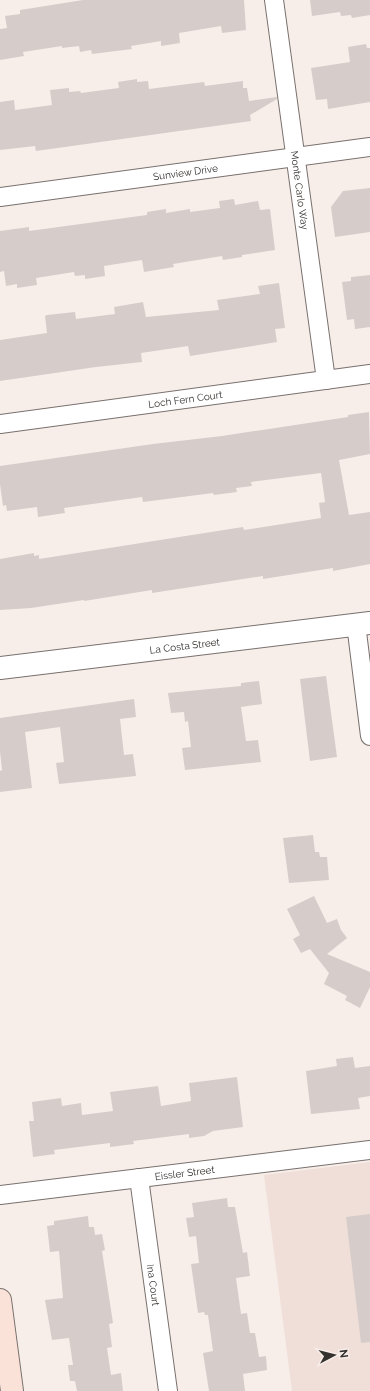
<svg xmlns="http://www.w3.org/2000/svg" width="370" height="1391" viewBox="0 0 370 1391" font-family="Raleway,sans-serif">
<rect width="100%" height="100%" fill="#f7eeea"/>
<path fill="#f0dfd8" d="M370,1162V1391H292L264,1175Z"/>
<g fill="#d6cdca">
<path d="M83,0H244L246,30L222,33L221,26L179,33L180,43L161,46V41L131,46L132,49L92,54L91,50L80,52L79,46L62,48V46L23,52L24,56L0,60V29L7,28L5,16L20,14V10Z"/>
<path d="M310,0H370V15L352,18L351,15L341,16L340,12L312,16Z"/>
<path d="M366,44L367,48H370V102L328,109L327,99L316,100L311,68L350,62L348,47Z"/>
<path d="M137,79V82L148,81L149,89L204,82L205,86L243,81V88H247L249,101L277,97V99L250,115L251,121L36,151L35,146L0,150V102L14,100L15,110L52,105L50,90L69,88V92L80,91L81,93L119,88L118,82Z"/>
<path d="M370,188V232L335,237L331,207L343,191Z"/>
<path d="M234,199L235,205L258,201L260,210L270,209L275,250L242,255V257L223,260L222,256L173,264L174,267L144,272L142,260L104,266L105,276L85,279V275L75,276L74,272L36,278L37,285L17,288V284L6,286L4,271L0,272V231L29,227V231L147,215V212L166,209V213L190,209V212L220,208L219,201Z"/>
<path d="M370,275V327L355,329L354,319L347,320L342,282L351,281V277Z"/>
<path d="M279,283L285,328L275,329L277,342L190,356L188,346L141,353L142,362L96,367L0,381V340L47,333L45,316L47,315L75,312L76,319L115,314L114,307L143,302L146,317L219,310L217,300L260,294L258,286Z"/>
<path d="M369,412L370,454L339,460L349,515L370,512V564L333,571V568L263,579V576L152,593V590L84,601V600L31,608L0,610V559L34,553V556L39,555V559L243,527L244,530L321,518L319,503L325,502L321,473L251,482L252,486L236,488L237,492L214,495L213,493L143,502L142,497L64,508L65,513L38,517L37,507L7,511L6,505L3,506L0,484V466L153,444L222,436L348,417V415Z"/>
<path d="M326,676L337,757L310,761L300,679Z"/>
<path d="M259,681L262,704L241,707L246,741L258,740L261,762L185,770L182,748L191,747L188,721L185,722L184,712L171,713L168,693L241,686V683Z"/>
<path d="M134,699L136,717L120,719L124,755L133,754L136,776L59,784L56,763L64,762L60,727L25,732L32,788L0,792V771L2,770L0,751V718Z"/>
<path d="M313,835L315,852H319L320,857H327L329,880L289,883L283,838Z"/>
<path d="M314,896L327,923L337,919L341,930L347,938L327,954L370,972V987L360,1008L345,1000L347,996L324,984L329,973L310,949L301,953L293,939L300,935L287,909Z"/>
<path d="M353,1057L355,1068L370,1066V1096L358,1098L360,1109L311,1114L306,1071L337,1066L336,1059Z"/>
<path d="M237,1077L243,1127L213,1131L204,1136L189,1138V1134L133,1141L134,1144L110,1147V1143L54,1150L55,1154L33,1157L29,1121H34L32,1102L61,1098L62,1106L81,1103L82,1115L113,1111L110,1092L158,1086L161,1106L191,1101L189,1083Z"/>
<path d="M227,1198L228,1207H235L243,1253L247,1252L250,1276L236,1278L241,1314L247,1313L250,1333H255L259,1357L266,1356L267,1370L243,1374L245,1391H209L203,1353L213,1351L208,1315H205L204,1312L198,1313L191,1264L199,1263L196,1236L189,1237L186,1218L194,1217L192,1203Z"/>
<path d="M370,1214V1342L361,1343L346,1217Z"/>
<path d="M88,1216L89,1227H94L95,1235L102,1234L105,1250L102,1251L113,1323L109,1324L112,1347L107,1348L111,1375L121,1373L123,1391H77L75,1381H70L68,1365H73L69,1338L52,1340L45,1300L63,1298L59,1251L50,1252L47,1226L54,1225V1221Z"/>
</g>
<g fill="none" stroke-linecap="round" stroke-linejoin="round">
<g stroke="#78706d" stroke-width="20">
<g id="minor">
<path id="s1" d="M274,0L326,380"/>
<path id="s2" d="M0,197L370,147"/>
<path id="s3" d="M0,424L370,374"/>
<path d="M356,624L370,736"/>
<path id="s4" d="M139,1178L168,1391"/>
<path id="s5" d="M0,1195L370,1150"/>
</g>
</g>
<g stroke="#78706d" stroke-width="24">
<g id="tertiary">
<path id="s6" d="M0,668L370,623"/>
</g>
</g>
<g stroke="#78706d" stroke-width="24">
<path id="secondary" d="M0,1300L12,1391"/>
</g>
<use href="#minor" stroke="#fff" stroke-width="18"/>
<use href="#tertiary" stroke="#fff" stroke-width="22"/>
<use href="#secondary" stroke="#fae2d8" stroke-width="22"/>
</g>
<g text-anchor="middle" stroke-width="3" stroke-linejoin="round" paint-order="stroke">
<g font-size="10" fill="#34312f" stroke="#f7eeea">
<text dy="4" stroke="none"><textPath href="#s2" startOffset="187">Sunview Drive</textPath></text>
<text dy="4" stroke="none"><textPath href="#s1" startOffset="192">Monte Carlo Way</textPath></text>
<text dy="4" stroke="none"><textPath href="#s3" startOffset="187">Loch Fern Court</textPath></text>
<text dy="4" stroke="none"><textPath href="#s6" startOffset="186">La Costa Street</textPath></text>
<text dy="4" stroke="none"><textPath href="#s5" startOffset="186">Eissler Street</textPath></text>
<text dy="4" stroke="none"><textPath href="#s4" startOffset="108">Ina Court</textPath></text>
</g>
</g>
<g transform="translate(334 1355) rotate(83)" stroke="#f7eeea" stroke-width="3" paint-order="stroke">
<path d="M0-3L7 15L0 10L-7 15Z" fill="#34312f"/>
<text y="-6" font-size="11" font-weight="bold" text-anchor="middle" fill="#34312f">N</text>
</g>
</svg>
